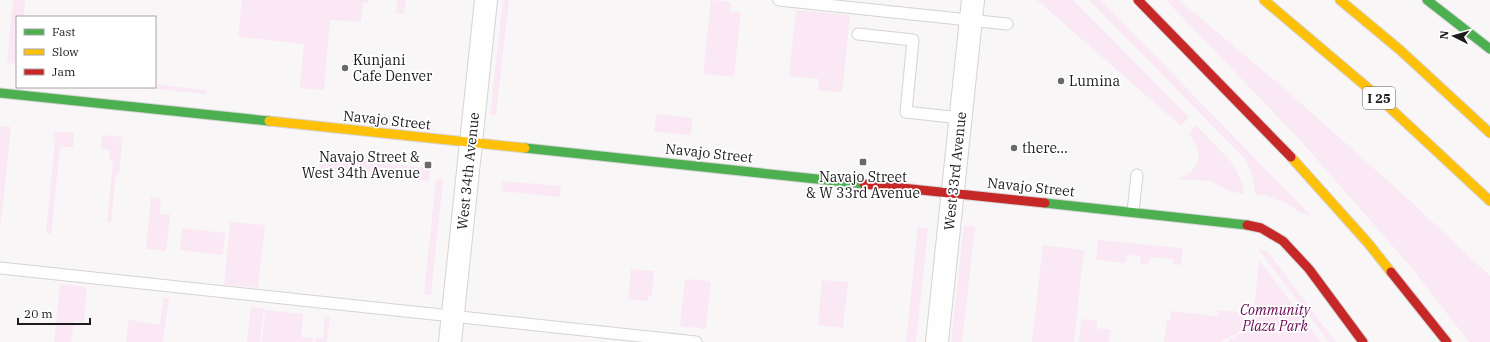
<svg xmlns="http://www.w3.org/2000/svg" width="1490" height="342" viewBox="0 0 1490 342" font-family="'IBM Plex Serif',serif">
<rect width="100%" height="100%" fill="#f8f6f7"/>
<g fill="#fae9f4">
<path d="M13,0H25L24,17H17V64L7,63Z"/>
<path d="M242,0H368V3H363L361,22L330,20L324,90L300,88L304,44L238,37Z"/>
<path d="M397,0H406L404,14L396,13Z"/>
<path d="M503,0H509L496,115H490Z"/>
<path d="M711,0L731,2L730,11L741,12L734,77L703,74Z"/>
<path d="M1037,0H1073L1189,117L1181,126Z"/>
<path d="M1089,0H1101L1311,216L1298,212L1290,205L1280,201L1267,196L1255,194C1254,181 1252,171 1245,159Z"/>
<path d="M1166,0H1179L1286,90L1407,198L1490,276V342H1469L1411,267L1299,139Z"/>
<path d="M796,10L850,15L842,92L818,90L819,79L789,76Z"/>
<path d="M155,84L206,90L205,94L135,87H155Z"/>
<path d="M656,114L693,118L691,135L654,132Z"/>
<path d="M1196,125L1233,164L1242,182L1244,194L1229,191L1211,181L1178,179C1202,169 1204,153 1189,134Z"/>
<path d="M1,126L11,127L0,231V131Z"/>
<path d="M54,131L74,133L73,147H60L51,234L46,233L55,142H53Z"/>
<path d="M102,135L123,137L119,174H116L111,222L107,221L113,160H109L110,150L101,149Z"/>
<path d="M320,157L430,168L429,181L374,175L373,173L349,170V173L319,170Z"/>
<path d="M436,179L443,180L431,295L424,294Z"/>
<path d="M502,181L561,186L560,197L501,191Z"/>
<path d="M151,197L161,199L160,214H170L166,251L146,249Z"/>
<path d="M230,222L265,225L258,288L224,285Z"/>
<path d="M964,225L975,227L962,342H951Z"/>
<path d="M918,227L928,228L916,342H906Z"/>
<path d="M182,228L225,233L223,255L180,250Z"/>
<path d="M1098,240L1183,248L1181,265L1173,264V259L1150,257L1149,264H1140L1141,256L1126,255L1125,263L1096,260Z"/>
<path d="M1043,245L1084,250L1074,342H1032Z"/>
<path d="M1260,248L1269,253L1336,342H1329L1259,250Z"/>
<path d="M1259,260L1321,342H1225L1252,327Z"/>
<path d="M631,269L654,271L652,296H649L648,301L628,299Z"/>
<path d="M685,279L711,281L706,329L680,326Z"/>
<path d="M822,280L848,282L843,328L818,325Z"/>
<path d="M60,284L87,287L84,322L74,321L71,342H54Z"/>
<path d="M163,298H169L163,342H126L128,320L138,321V322L160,324Z"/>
<path d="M251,307L264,308L260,342H247Z"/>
<path d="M265,310L303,314L301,337L313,338L312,342H262Z"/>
<path d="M1218,310L1244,313L1243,323L1250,324L1249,326L1221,342H1164L1167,321H1170L1171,311L1217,316Z"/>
<path d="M325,317H330L327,342H315L316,338H323Z"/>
<path d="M1081,319L1097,321V328L1110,330L1109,342H1079Z"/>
</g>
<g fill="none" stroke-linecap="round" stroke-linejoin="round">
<g stroke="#d5d3d4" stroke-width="13">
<g id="lane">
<path d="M779,0L1007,24"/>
<path d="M858,34L913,40L906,112L960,118"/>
<path d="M1133,211L1137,175"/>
<path d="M0,268L696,342"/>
</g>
</g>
<g stroke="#d5d3d4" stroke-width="24">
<g id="street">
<path d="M450,342L486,0"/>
<path d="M937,342L973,0"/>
</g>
</g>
<g stroke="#d5d3d4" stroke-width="11">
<g id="fast">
<path d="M1427,0L1490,49"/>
<path d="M0,93L269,121"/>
<path d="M525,148L864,184"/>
<path d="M1045,203L1247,225"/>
</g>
</g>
<g stroke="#d5d3d4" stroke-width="11">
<g id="slow">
<path d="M1264,0L1375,94L1490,201"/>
<path d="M1340,0L1400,50L1490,133"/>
<path d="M269,121L525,148"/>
<path d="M1291,157L1368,243L1391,272"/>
</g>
</g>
<g stroke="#d5d3d4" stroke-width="11">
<g id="jam">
<path d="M1138,0L1291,157"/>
<path d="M864,184L1045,203"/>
<path d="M1247,225L1261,228L1283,241L1309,269L1363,342"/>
<path d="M1391,272L1447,342"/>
</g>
</g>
<use href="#lane" stroke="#fefefe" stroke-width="11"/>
<use href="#street" stroke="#fefefe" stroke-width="22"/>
<use href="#fast" stroke="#4caf50" stroke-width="9"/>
<use href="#slow" stroke="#ffc107" stroke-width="9"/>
<use href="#jam" stroke="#c62828" stroke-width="9"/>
</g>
<g fill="#6a6869" stroke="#fff" stroke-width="1.5">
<circle cx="345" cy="68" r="4"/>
<circle cx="1061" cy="81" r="4"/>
<circle cx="1014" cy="148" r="4"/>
<rect x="859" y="158" width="8" height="8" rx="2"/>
<rect x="424" y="161" width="8" height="8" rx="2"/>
</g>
<g text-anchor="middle" stroke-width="3.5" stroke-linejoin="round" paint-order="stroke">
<rect fill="#fff" stroke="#615f60" stroke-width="1" x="1363" y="87" width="32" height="22" rx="3"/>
<g font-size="13" font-weight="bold" fill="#1d1b1c">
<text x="1379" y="103">I 25</text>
</g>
<g font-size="14" fill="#1d1b1c" stroke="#fff" text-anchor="start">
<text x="353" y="65">Kunjani<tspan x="353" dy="16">Cafe Denver</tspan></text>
<text x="1069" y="86">Lumina</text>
<text x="1022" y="153">there...</text>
<text x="420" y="162" text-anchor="end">Navajo Street &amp;<tspan x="420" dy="16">West 34th Avenue</tspan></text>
<text x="863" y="182" text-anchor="middle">Navajo Street<tspan x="863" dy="16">&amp; W 33rd Avenue</tspan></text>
</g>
<g font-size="14" fill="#1d1b1c" stroke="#fff">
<text transform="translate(387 120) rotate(6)" y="5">Navajo Street</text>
<text transform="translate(709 153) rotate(6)" y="5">Navajo Street</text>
<text transform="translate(468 171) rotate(-84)" y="5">West 34th Avenue</text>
<text transform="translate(955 171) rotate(-84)" y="5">West 33rd Avenue</text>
<text transform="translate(1031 187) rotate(6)" y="5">Navajo Street</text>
</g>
<g font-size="14" font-style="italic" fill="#650953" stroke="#fff">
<text x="1275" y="315">Community<tspan x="1275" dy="16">Plaza Park</tspan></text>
</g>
</g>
<rect x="16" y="16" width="140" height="72" fill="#ffffff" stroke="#a5a4a4"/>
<rect x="24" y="29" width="20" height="6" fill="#4caf50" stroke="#a5a4a4"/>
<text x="52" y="36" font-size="12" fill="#1d1b1c">Fast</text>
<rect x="24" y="49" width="20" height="6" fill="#ffc107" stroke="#a5a4a4"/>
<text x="52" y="56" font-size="12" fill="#1d1b1c">Slow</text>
<rect x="24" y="69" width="20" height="6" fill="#c62828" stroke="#a5a4a4"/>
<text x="52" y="76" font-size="12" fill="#1d1b1c">Jam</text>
<g transform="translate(1454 36) rotate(276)" stroke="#ffffff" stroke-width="3" paint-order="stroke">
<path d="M0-3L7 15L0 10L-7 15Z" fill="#1d1b1c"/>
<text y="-6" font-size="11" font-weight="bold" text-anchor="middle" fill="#1d1b1c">N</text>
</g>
<path d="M18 318v6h72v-6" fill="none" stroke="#1d1b1c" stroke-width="2"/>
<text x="24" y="318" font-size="12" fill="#1d1b1c" stroke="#ffffff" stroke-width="3" paint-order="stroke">20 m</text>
</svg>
